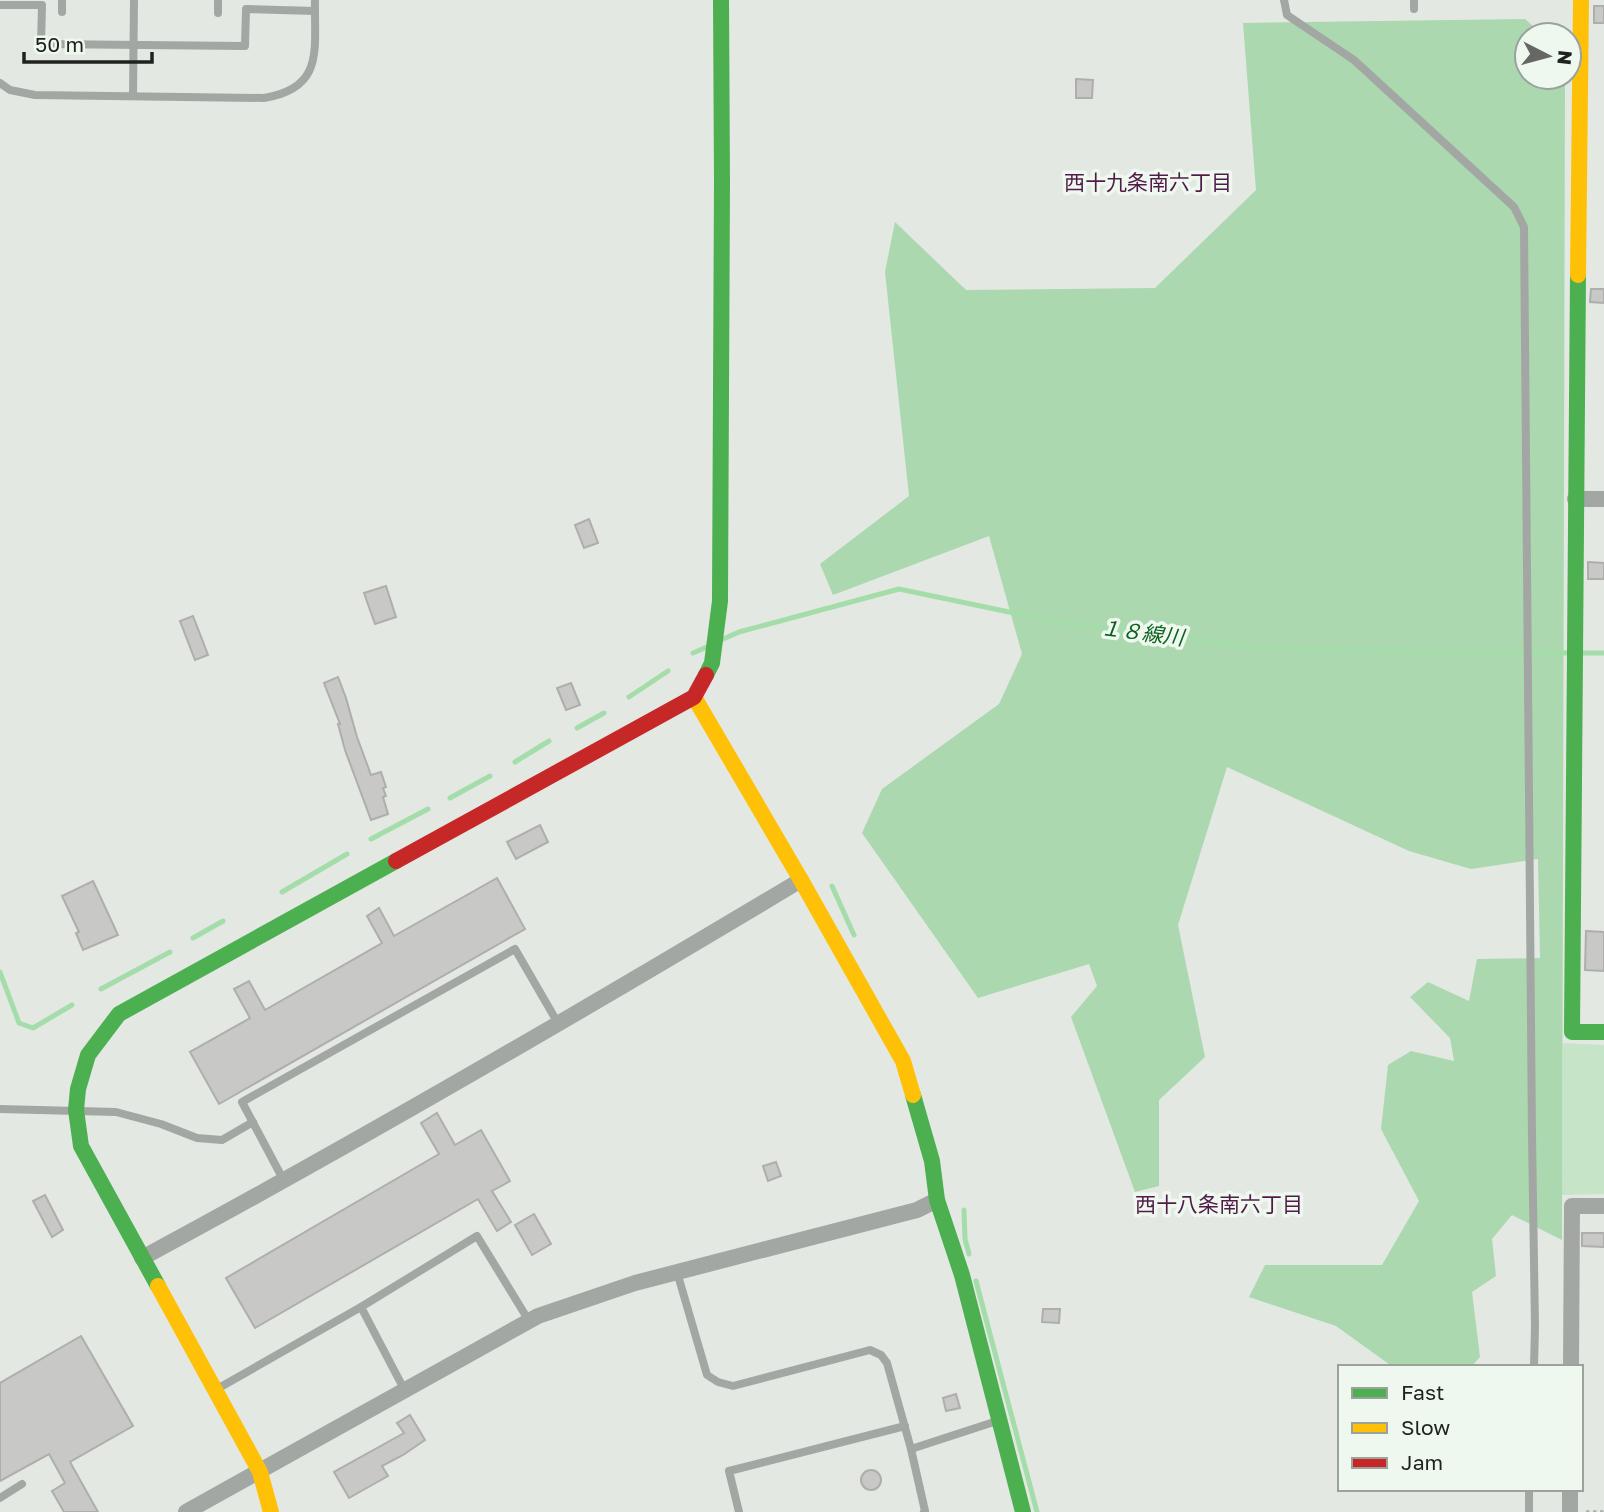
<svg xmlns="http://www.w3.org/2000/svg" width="1604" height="1512" viewBox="0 0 1604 1512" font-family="'Golos Text','Noto Sans JP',sans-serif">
<rect width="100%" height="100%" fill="#e3e8e3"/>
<path fill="#c6e4c8" d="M1563,1043L1604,1045V1194L1562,1195Z"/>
<path fill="#abd8af" d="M1525,19L1543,35H1527V77H1565L1562,1240L1512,1215L1492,1239L1496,1276L1472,1292L1480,1357L1471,1367H1393L1336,1326L1249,1297L1265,1265H1382L1419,1201L1381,1129L1388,1065L1411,1051L1454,1061L1450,1038L1410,997L1428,982L1469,1001L1477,959L1540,958L1538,859L1471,869L1409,851L1227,767L1178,925L1205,1057L1159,1100V1186L1135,1192L1071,1017L1097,986L1089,964L978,998L862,833L882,789L999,704L1022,654L989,536L833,595L820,564L909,496L885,272L895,222L966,290L1155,288L1256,190L1243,23Z"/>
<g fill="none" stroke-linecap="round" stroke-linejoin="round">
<g stroke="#a5ddaa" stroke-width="5">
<path d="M721,640L739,632L899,589L1057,622L1270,649L1570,653"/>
<path d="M693,653L709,646"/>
<path d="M1580,653H1604"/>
<path d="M629,697L668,671"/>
<path d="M577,728L604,713"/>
<path d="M515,762L549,741"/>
<path d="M450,798L490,776"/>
<path d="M371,839L428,809"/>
<path d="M832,886L854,935"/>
<path d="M282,892L347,854"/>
<path d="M193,938L223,921"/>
<path d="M0,972L19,1023L33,1028L72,1005"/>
<path d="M101,989L170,952"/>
<path d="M964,1210L965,1239L969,1254"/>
<path d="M976,1281L1037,1512"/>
</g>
</g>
<g fill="#c8c8c7" stroke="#aeaead" stroke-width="2">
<rect x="1594" y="6" width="10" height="17"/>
<path d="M1076,79L1093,80L1092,98H1076Z"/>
<path d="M1591,289H1604V303L1590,302Z"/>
<path d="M589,519L598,543L584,548L575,525Z"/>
<path d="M1588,562L1604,563V579H1588Z"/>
<path d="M386,586L396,617L375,624L364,593Z"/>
<path d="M193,616L208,655L195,660L180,621Z"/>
<path d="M338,677L346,698L357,737L371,775L381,772L386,787L383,788L386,796L383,797L388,814L371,820L345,750L338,724H340L324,683Z"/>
<path d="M571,683L580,705L566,710L557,688Z"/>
<path d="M540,825L548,842L516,859L507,842Z"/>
<path d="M497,878L525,929L219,1104L190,1052L250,1018L234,989L249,981L265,1010L382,943L367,916L379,908L394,936Z"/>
<path d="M93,881L118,935L83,950L76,933L79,932L62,896Z"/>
<path d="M1586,931L1604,932V971L1585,970Z"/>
<path d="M437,1113L455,1145L481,1130L510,1181L492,1191L511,1222L497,1231L478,1199L255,1328L226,1278L439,1154L421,1123Z"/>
<path d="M776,1162L781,1176L768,1181L763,1166Z"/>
<path d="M45,1195L63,1230L52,1237L33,1201Z"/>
<path d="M534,1214L551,1244L532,1255L515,1225Z"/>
<path d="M1582,1233H1604V1247L1582,1246Z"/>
<path d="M1043,1309H1060L1059,1323L1042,1322Z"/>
<path d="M81,1336L133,1426L70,1462L98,1512H64L52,1491L65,1483L49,1454L0,1481V1383Z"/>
<path d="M956,1394L960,1408L946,1411L943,1398Z"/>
<path d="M410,1415L425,1440L403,1455L382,1466L388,1476L349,1498L334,1472L404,1433L397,1423Z"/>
<circle cx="871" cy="1480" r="10"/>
</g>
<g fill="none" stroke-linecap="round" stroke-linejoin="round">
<path stroke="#acaeac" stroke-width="3.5" stroke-dasharray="3.5 3.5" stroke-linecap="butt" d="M1586,1512H1604"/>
<g stroke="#a3a7a3" stroke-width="8">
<path d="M218,0V13"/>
<path d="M1284,0L1287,15L1354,60L1514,207L1524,227L1532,1136L1535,1326L1534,1367"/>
<path d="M1414,0V9"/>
<path d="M0,5H42L41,44L245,46L246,9L315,11"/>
<path d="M62,12V0"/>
<path d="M0,83L10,90L35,95L264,98C325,88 314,49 315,0"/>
<path d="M133,96L134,0"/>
<path d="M0,1109L116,1112L161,1124L197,1138L222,1140L253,1122"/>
<path d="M284,1181L242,1102L515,949L559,1025"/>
<path d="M677,1272L707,1375L718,1382L733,1386L870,1350L881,1355L887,1363L911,1449L925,1511L924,1512"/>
<path d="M217,1389L361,1307"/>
<path d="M405,1391L361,1307L477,1236L529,1321"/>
<path d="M911,1449L997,1421"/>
<path d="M0,1498L22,1484"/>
<path d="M739,1512L729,1471L905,1426"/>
<path d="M1529,1512V1489"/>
</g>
<g stroke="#a3a7a3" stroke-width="16">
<path d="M1575,499H1604"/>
<path d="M142,1258C365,1138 584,1010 801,880"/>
<path d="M1571,1367L1572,1206H1604"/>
<path d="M186,1512L538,1316L635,1283L917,1210L937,1200"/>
<path d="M1570,1512V1489"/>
</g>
<g stroke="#4caf50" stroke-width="16">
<path d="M1578,275L1572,1032H1604"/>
<path d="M706,675L712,663L720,601L722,182L721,0"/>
<path d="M913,1095L932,1161L937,1200L962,1275L1023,1512"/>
<path d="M158,1286L81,1146L76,1110L78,1089L88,1055L119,1014L396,861"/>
</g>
<g stroke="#ffc107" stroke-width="16">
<path d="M1578,275L1581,0"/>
<path d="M694,697L801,880L903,1061L913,1095"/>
<path d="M158,1286L260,1472L271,1512"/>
</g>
<path stroke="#c62828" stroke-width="16" d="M396,861L694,697L706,675"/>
</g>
<g text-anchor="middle" stroke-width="7" stroke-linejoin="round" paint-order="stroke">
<g font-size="21" fill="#511b48" stroke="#eef8ef">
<text x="1148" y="190">西十九条南六丁目</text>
<text x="1219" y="1212">西十八条南六丁目</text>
</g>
<g font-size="21" font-style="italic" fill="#0d6120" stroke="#eef8ef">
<text transform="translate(1142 633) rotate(7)" y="7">１８線川</text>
</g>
</g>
<rect x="1338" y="1365" width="245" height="126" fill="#eef8ef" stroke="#9ba29c" stroke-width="2"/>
<rect x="1352" y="1388" width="35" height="10" fill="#4caf50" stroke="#9ba29c" stroke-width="2"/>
<text x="1401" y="1400" font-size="21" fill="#1f221f">Fast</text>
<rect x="1352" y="1423" width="35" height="10" fill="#ffc107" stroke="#9ba29c" stroke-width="2"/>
<text x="1401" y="1435" font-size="21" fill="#1f221f">Slow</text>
<rect x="1352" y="1458" width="35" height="10" fill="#c62828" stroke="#9ba29c" stroke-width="2"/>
<text x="1401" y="1470" font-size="21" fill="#1f221f">Jam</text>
<g transform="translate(1548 56) rotate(96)"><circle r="33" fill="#eef8ef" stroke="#9ba29c" stroke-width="2"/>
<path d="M0-5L12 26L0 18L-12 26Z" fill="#646764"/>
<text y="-10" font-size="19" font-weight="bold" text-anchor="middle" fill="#1f221f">N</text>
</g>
<path d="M24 52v10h128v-10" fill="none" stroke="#1f221f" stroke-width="3.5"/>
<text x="35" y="52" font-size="21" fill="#1f221f" stroke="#eef8ef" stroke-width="5" paint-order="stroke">50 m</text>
</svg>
